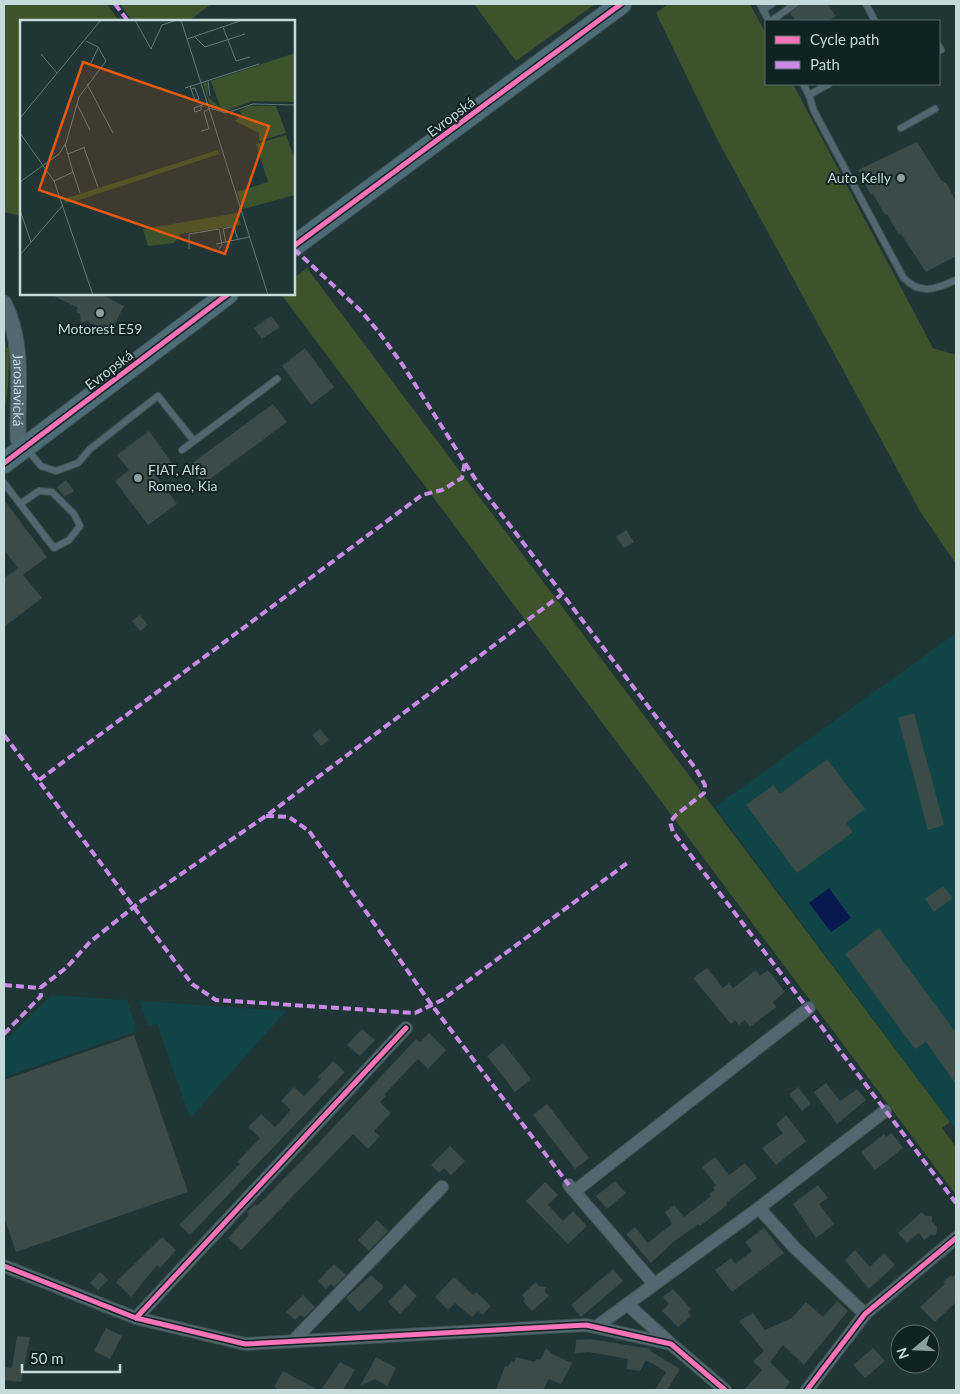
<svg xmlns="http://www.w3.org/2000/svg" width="960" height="1394" viewBox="0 0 960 1394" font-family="Lato,sans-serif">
<rect width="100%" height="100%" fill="#203636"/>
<g fill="#114446">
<path d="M956,633V1130L715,807Z"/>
<path d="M52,995L127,1000L137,1031L4,1077V1042Z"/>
<path d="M140,1001L286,1011L190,1118L157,1024L148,1026Z"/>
</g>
<g fill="#3c532c">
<path d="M4,4H107L119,21H21V216L4,212Z"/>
<path d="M120,4H211L189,21H132Z"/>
<path d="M474,4H595L516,61Z"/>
<path d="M668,4H750L766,34V84H793L933,348L956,355V564L920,511L716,137L656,13Z"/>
<path d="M307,268L950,1122L942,1128L956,1147V1195L281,294H294V278Z"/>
<path d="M4,336L7,348L10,347L8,386L4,415Z"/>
</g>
<path fill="#07194f" d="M829,888L851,918L831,932L809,903Z"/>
<g fill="#3a4b48">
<path d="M800,4H827L836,16L828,21H796L790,14Z"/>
<path d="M917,142L941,180L947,184L956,202V256L926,272L901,234L899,235L887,214L885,215L873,194L871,195L858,170Z"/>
<path d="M50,294H101L124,306L110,333L87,321L81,323L80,314L76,312L78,308Z"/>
<path d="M271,316L280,327L262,339L254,328Z"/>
<path d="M305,348L334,387L311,405L282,366Z"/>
<path d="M273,404L287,422L202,485L188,466Z"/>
<path d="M149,431L172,463L156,475L177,504L148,525L115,481L129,470L117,455Z"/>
<path d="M66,480L74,491L64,497L57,487Z"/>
<path d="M4,500L47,557L23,575L42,598L4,627V578L18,568L4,550Z"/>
<path d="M626,530L634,542L624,548L616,537Z"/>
<path d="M140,615L148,625L140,631L132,621Z"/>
<path d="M914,713L944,825L928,830L898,718Z"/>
<path d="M320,729L329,740L321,746L312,735Z"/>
<path d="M827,759L865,809L846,823L853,832L797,873L746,805L773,785L780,794Z"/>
<path d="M943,886L953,898L934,912L925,899Z"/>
<path d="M879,928L956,1033V1084L926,1042L915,1049L845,954Z"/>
<path d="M707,968L723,988L729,983L733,988L756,970L760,976L768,970L785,992L773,1002L776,1007L750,1027L745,1020L739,1025L735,1020L731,1024L693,978Z"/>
<path d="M362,1029L375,1040L360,1056L347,1045Z"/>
<path d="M429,1033L446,1050L428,1069L418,1059L384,1095L386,1096L380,1102L391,1113L374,1131L380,1136L368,1149L353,1134L241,1250L228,1238L249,1215L247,1212L255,1204L257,1206L315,1147L416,1039L420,1042Z"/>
<path d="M134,1035L188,1192L16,1252L4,1217V1080Z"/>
<path d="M503,1043L531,1079L515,1092L487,1056Z"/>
<path d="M333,1061L345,1072L190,1235L179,1225L240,1164L237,1162L260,1138L248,1127L261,1114L275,1127L291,1110L281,1101L294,1087L304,1096L321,1079L318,1077Z"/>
<path d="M826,1083L840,1101L857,1089L866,1100L837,1124L814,1092Z"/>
<path d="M798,1087L811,1104L802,1111L789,1094Z"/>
<path d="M547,1104L589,1158L575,1169L533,1115Z"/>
<path d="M786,1115L806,1141L776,1165L762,1148L783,1133L776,1124Z"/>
<path d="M892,1133L903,1148L875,1170L861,1152L884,1134L886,1137Z"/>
<path d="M450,1146L465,1161L451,1175L444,1168L439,1173L431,1165Z"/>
<path d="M715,1157L729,1175L745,1163L757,1178L726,1203L727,1205L717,1213L700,1226L698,1224L672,1243L651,1263L626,1234L635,1227L648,1243L672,1224L665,1212L674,1205L684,1217L711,1196L709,1194L715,1190L713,1188L716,1185L702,1167Z"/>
<path d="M615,1181L626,1193L607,1209L596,1196Z"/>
<path d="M545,1182L558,1195L548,1205L563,1221L573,1211L587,1226L568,1244L526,1201Z"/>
<path d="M818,1185L828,1198L819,1204L834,1224L816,1238L793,1204Z"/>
<path d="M922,1212L925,1216H932V1222L937,1227L936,1235H930L924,1240L919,1233L907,1243L898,1233Z"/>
<path d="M377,1220L388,1231L369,1251L358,1240Z"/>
<path d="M764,1228L784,1253L732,1292L715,1270L731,1258L735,1264L752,1251L745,1242Z"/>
<path d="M162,1237L176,1250L160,1268L157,1265L131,1297L116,1282Z"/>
<path d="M855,1250L870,1267L884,1253L895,1265L869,1289L845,1260Z"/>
<path d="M334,1264L346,1275L334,1287L331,1284L326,1289L318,1281Z"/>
<path d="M613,1269L623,1281L581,1317L571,1305Z"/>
<path d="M100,1272L108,1280L98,1290L90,1283Z"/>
<path d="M956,1273V1302L935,1322L920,1307L945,1284L943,1282L951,1275L953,1277Z"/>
<path d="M371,1275L384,1287L359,1312L346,1298Z"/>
<path d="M454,1277L473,1295L476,1292L491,1306L482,1315L478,1311L472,1317L455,1303L448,1310L435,1297Z"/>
<path d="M536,1282L539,1286L546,1287L545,1292L549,1296L532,1311L523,1301L525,1299L522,1295Z"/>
<path d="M405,1284L417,1296L400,1314L388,1302Z"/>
<path d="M673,1289L691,1309L688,1312L691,1316L678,1327L662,1311L669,1304L663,1297Z"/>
<path d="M303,1295L315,1307L304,1318L300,1315L295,1320L286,1312Z"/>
<path d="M837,1301L848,1311L804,1365L783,1345L770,1362L790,1382L784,1390H744L762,1370L753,1361L764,1351L739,1321L753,1313L765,1330L792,1318L806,1302L823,1317Z"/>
<path d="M106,1328L122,1336L110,1359L94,1351Z"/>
<path d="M17,1336L30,1337L21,1382L4,1380V1367L12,1368Z"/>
<path d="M590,1339L651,1349L650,1351L680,1369L667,1390H655L666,1372L646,1360L640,1371L627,1369L628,1359L589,1352L575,1353L576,1340Z"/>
<path d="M546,1348L552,1354L572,1363L561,1384L549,1379L543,1390H496L505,1366L508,1367L511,1361L514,1363L516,1357L534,1362L537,1359L540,1360Z"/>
<path d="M873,1348L885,1361L865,1378L853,1365Z"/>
<path d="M376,1357L396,1368L387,1386L375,1379L360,1386Z"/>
<path d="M340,1362L355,1370L343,1390H321Z"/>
<path d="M283,1371L318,1390H280L274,1387Z"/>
</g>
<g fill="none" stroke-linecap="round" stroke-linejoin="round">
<g stroke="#3f5252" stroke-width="8">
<g id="service">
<path d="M760,4L769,21"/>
<path d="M866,4L875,21"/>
<path d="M763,10L772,4"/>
<path d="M771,21L795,4"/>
<path d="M939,46L941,50"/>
<path d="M803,84L809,95"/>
<path d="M829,84L809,95L814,111L903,277C920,296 936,289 956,280"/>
<path d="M901,128L935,109"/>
<path d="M26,448L41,466L56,471L78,463L90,449L158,396L194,441"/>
<path d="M182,450L277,379"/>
<path d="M4,483L54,548L69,540L80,526L74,514L52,492L39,491L20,504"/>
</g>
</g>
<g stroke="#3f5252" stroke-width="14">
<g id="minor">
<path d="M569,1185L654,1284"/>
<path d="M575,1191L809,1008"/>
<path d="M759,1208L885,1111"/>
<path d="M4,1266L136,1318L245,1344L586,1325L671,1344L725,1390"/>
<path d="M627,1304L669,1342"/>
<path d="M136,1318L406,1028"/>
<path d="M596,1327L759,1208L794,1247L865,1314"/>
<path d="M293,1341L442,1187"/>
<path d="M807,1390L865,1314L956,1238"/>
</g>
</g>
<g stroke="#3f5252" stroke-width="17">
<g id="tertiary">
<path id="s1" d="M4,303C25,345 17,393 18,439L25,447"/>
</g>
</g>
<g stroke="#3f5252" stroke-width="22">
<g id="primary">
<path d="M294,246L621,4"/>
<path d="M4,463L228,294"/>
</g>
</g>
<use href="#service" stroke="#526770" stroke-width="6"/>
<use href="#minor" stroke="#526770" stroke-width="12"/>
<use href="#tertiary" stroke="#526770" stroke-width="15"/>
<use href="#primary" stroke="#4d6c77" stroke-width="20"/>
<g stroke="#ca8be6" stroke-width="4" stroke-dasharray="8 4" stroke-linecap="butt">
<path d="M115,4L128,21"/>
<path d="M294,249L361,311L378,331L402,364L479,485L696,769L705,785L704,793L676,815L670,822L673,832L956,1203"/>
<path d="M4,735L192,984L216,1000L415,1013L442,1000L630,861"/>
<path d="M39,780L422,495L442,490L462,478L465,462"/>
<path d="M266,816L289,817L309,831L431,1004L569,1185"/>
<path d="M4,985L40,988"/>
<path d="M40,988L66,968L90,942L140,902L266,816L561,595"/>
<path d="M4,1034L41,996L40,988"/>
</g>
<g stroke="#122" stroke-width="8">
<g id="cycleway">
<path d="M294,246L621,4"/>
<path d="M4,463L228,294"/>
<path d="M4,1266L136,1318L245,1344L586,1325L671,1344L725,1390"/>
<path d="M136,1318L406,1028"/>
<path d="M807,1390L865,1314L956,1238"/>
</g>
</g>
<use href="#cycleway" stroke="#fb73b8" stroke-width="5"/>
</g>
<g fill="#8ba1a1" stroke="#122" stroke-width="2">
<circle cx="901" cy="178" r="5"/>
<circle cx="100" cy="313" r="5"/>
<circle cx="138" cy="478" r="5"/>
</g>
<g text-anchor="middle" stroke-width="4" stroke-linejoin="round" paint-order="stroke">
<g font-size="14" fill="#c5dadb" stroke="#122">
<text transform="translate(451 117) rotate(-37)" y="5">Evropská</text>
<text transform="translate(109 370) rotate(-37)" y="5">Evropská</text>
<text dy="5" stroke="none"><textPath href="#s1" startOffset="89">Jaroslavická</textPath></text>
</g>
<g font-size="14" fill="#c5dadb" stroke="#122" text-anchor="end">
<text x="891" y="183">Auto Kelly</text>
<text x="100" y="334" text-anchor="middle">Motorest E59</text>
<text x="148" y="475" text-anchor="start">FIAT, Alfa<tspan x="148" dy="16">Romeo, Kia</tspan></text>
</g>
</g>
<g transform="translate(20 20)">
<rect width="275" height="275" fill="#203636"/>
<path d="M275,33V82L232,81L206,91L197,89L189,83L183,63L187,62L188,77L200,87L191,61ZM229,86H256L266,113L239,121V113L215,101L222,94L219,91ZM266,115L275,140V175L223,189L217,172L248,162L236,124ZM198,130L199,134L56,181L45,183L44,179ZM217,193L221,205L160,214L154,223L128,226L123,209Z" fill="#3c532c"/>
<path fill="none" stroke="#627878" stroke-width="1" d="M115,0L131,29M161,0L248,275M203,7L216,41L230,37M175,17L185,27L225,14M167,19L220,1M131,29L142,5L157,0M21,34L37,53M71,43L78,28M188,61L190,76M67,64L93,113M170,66L171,69L175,80L179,79L175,68L171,69M165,68L239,44M57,84L70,110M181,85V90L175,92L174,88L187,83M0,98L81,0M181,111L189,109L184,92L190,88L206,93L233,84L275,85M0,113L34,161L73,275M64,128L78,167M48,134L65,127M53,152L60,173M34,161L53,152L45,124M0,162L39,134L46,123L59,77L86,41L78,27L66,21M0,190L11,222M206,222L203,209L211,207H214L218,220M196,224L229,217M169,229V214L199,209L202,225L199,229M0,235L43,185"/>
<path fill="#e8590c" fill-opacity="0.15" stroke="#e8590c" stroke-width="2.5" d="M63,42L249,106L205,234L19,170Z"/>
<rect width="275" height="275" fill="none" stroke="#c5dadb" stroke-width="2.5"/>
</g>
<rect width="960" height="1394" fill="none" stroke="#c5dadb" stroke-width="10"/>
<rect x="765" y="20" width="175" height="65" fill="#112222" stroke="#596c6c"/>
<rect x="775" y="36" width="25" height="8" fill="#fb73b8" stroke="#596c6c"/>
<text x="810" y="45" font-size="15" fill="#c5dadb">Cycle path</text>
<rect x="775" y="61" width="25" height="8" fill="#ca8be6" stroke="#596c6c"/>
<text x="810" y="70" font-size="15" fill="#c5dadb">Path</text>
<g transform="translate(915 1349) rotate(251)"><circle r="24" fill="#112222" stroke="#596c6c"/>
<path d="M0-4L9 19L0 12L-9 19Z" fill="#8ba1a1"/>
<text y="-8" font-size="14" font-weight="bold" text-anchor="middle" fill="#c5dadb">N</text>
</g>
<path d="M22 1364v8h98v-8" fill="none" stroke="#c5dadb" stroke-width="2.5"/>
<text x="30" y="1364" font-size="15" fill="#c5dadb" stroke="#112222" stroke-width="4" paint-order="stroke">50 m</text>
</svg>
